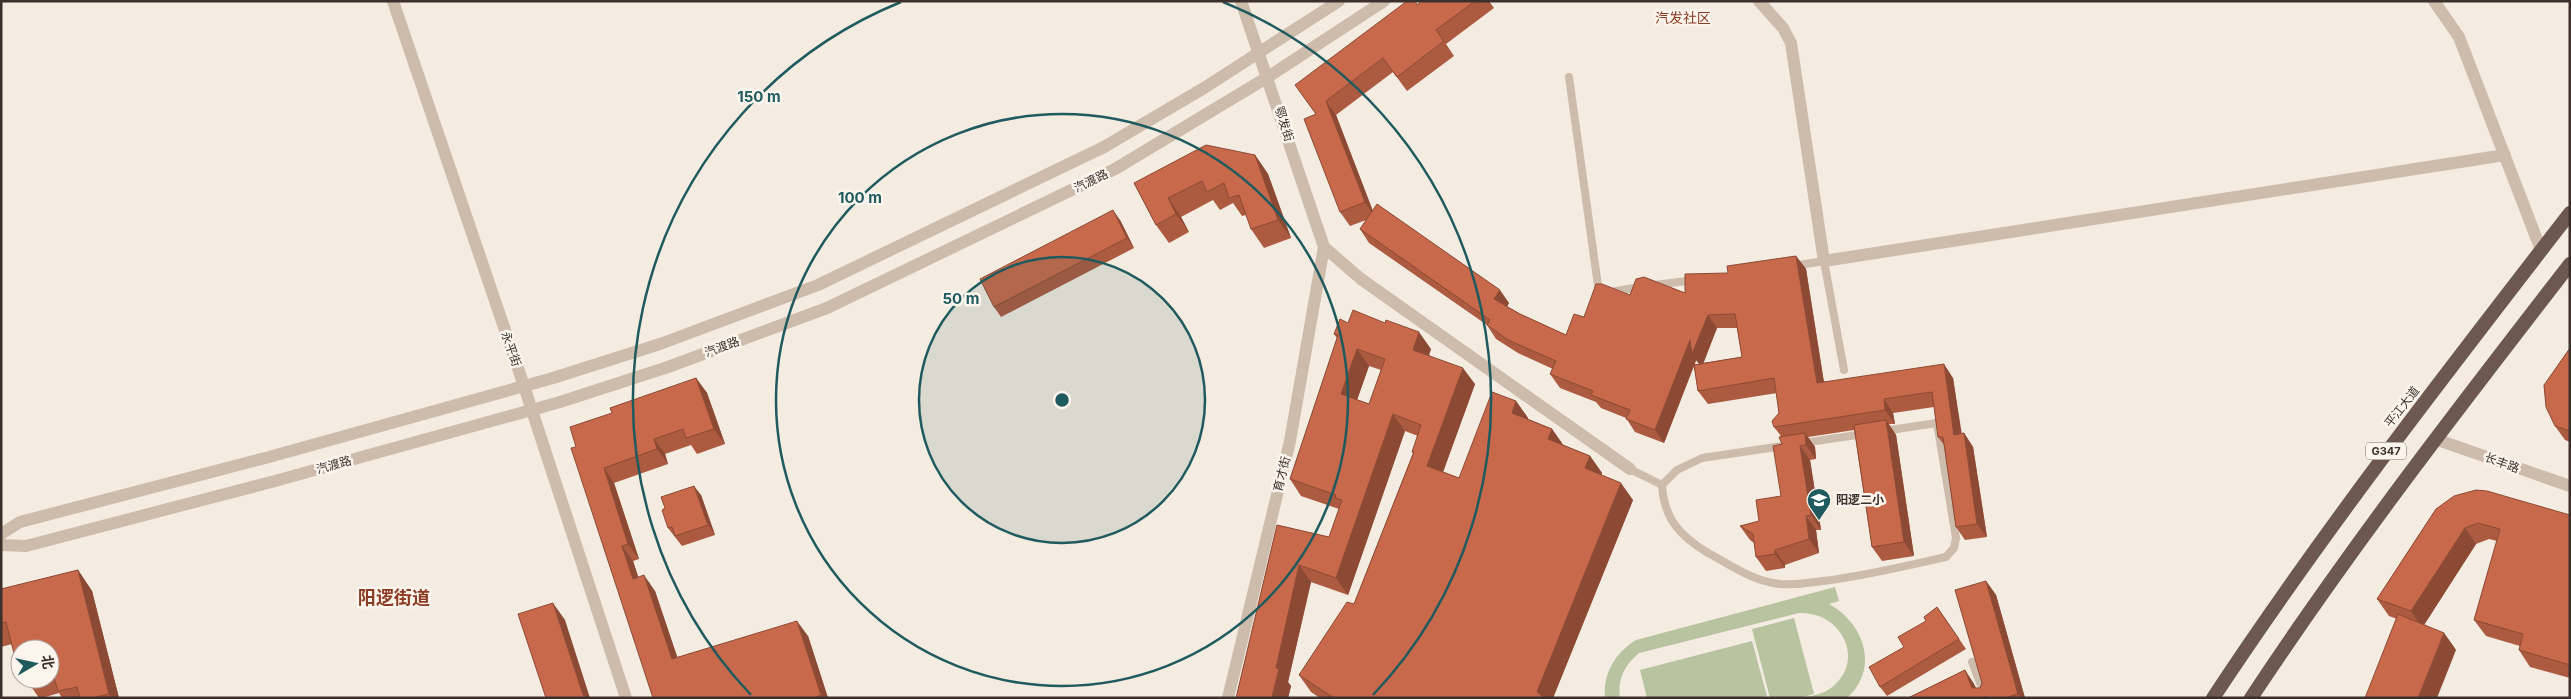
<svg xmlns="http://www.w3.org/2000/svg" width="2571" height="699" viewBox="0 0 2571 699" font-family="Inter,'Noto Sans SC',sans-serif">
<rect width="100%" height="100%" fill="#f4ebe1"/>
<g fill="#b8c4a0">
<path d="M1835,587L1839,601L1829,604C1864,623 1880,668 1847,698H1805C1814,695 1823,694 1831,688C1867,660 1841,611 1799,613L1639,653C1625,665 1617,679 1620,698H1605C1603,673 1615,653 1636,640Z"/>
<path d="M1794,618L1814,694L1800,698H1770L1752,629Z"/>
<path d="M1752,641L1767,696L1759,698H1647L1640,670Z"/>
</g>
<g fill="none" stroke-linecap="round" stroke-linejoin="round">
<g stroke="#cdbbac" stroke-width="8">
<path d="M1569,77L1599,293"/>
<path d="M1793,266L1824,261L1844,370"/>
<path d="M1654,285L1695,280"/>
<path d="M1610,292L1640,287"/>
<path d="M1937,423L1956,538L1954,548L1946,557C1905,566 1864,576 1823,581C1806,583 1790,586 1773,583C1750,579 1729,564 1708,553C1680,536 1664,519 1662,485L1677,470L1702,458Z"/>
<path d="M1630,469L1662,485"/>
<path d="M1972,662L1986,698"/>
</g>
<g stroke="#cdbbac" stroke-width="12">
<path d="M1759,1L1783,28L1791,43L1824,261L2505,155"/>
<path d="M2434,1L2459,37L2541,250"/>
<path d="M1324,247L1361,279L1630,469"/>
<path d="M1228,698L1290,441L1324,247L1241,1"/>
</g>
<g stroke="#cdbbac" stroke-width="12">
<path d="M393,1L524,386L626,698"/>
<path d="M2435,439L2570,486"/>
<path d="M1,534L20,522L269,457L553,378L660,344L818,285L1104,147L1204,88L1339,1"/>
<path d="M1,545L26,546L275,481L560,402L668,367L827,308L1115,169L1268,77L1384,1"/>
</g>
<g stroke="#6c584f" stroke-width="14">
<path d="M2213,698C2324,530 2447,372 2570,213"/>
<path d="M2251,698C2350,548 2460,406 2570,264"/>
</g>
</g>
<g fill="#ac5a40" fill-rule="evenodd">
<path d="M1422,1H1489L1494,8L1446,44L1454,56L1407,91L1393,72L1336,115L1373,211L1509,303L1507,307L1520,314L1566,335L1584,317L1630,295L1685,293L1728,273L1796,256L1806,269L1824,382L1953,378L1961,434L1964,433L1973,447L1987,537L1965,540L1956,527L1944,445L1938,437L1934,407L1893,413L1895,424H1889L1896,435L1914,556L1882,561L1872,547L1854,430L1808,437L1815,447L1816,459L1810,460L1821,530H1816L1819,553L1785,565V568L1766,571L1756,557L1754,543L1750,540L1740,526L1759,521L1781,496L1782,444L1781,436L1774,427L1779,413L1777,393L1708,404L1698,391L1694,366L1664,443L1635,432L1626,418L1601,408L1596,402L1560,388L1550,374L1553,369L1518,353L1496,339L1487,325L1369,243L1360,229L1366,220L1350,226L1340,212L1316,114L1295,85ZM1717,328H1737L1742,357L1703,363ZM1696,360L1699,364H1695Z"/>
<path d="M1255,155L1268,174L1291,238L1264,248L1251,229L1246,215L1242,216L1233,203L1220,210L1213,200L1181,217L1189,232L1169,243L1156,225L1134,183Z"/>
<path d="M1120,220L1134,248L1001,317L994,307Z"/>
<path d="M1348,323L1431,349L1429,355L1475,384L1443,472L1459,478L1516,401L1528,418V419L1552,429L1563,445L1590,456L1602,473L1601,475L1633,500L1553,698H1320L1311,692L1299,675L1354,604L1413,453L1412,452L1418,436L1405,431L1348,595L1311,582L1288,682L1291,686L1288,698H1236L1277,525L1329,537L1339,509L1301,496L1290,479L1337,338L1334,334ZM1369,366L1381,370L1369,404L1357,400Z"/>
<path d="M2570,348V442L2565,440L2555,426Z"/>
<path d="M696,378L707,393L725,444L697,454L691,445L665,454L668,464L614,483L639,559L633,561L638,577L655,591L677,657L808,636L828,698H653L576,447L612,413Z"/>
<path d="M701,495L715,535L682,546L668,528Z"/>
<path d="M2436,509L2570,515V678L2530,667L2519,650L2520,646L2486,636L2474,620L2497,541L2489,539L2476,544L2424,625L2444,633L2456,650L2397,619L2389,616L2377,599Z"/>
<path d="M78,570L92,591L119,698H62L59,693L42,698H39L26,679H50V649H20V669L17,665L12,644L1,647V589Z"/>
<path d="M1986,581L1996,595L2025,698H1908L1965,670L1974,684L1976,688H1980L1982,683Z"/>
<path d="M1937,607L1966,649L1887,696L1880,687L1904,647Z"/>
</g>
<g fill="#8c4a34">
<path d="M1326,101L1336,115L1375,217L1365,202Z"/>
<path d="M1255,155L1268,174L1291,238L1278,220Z"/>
<path d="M1168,198L1181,217L1189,232L1176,214Z"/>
<path d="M1113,210L1120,220L1134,248L1127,238Z"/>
<path d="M1796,256L1806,269L1826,396L1817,383Z"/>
<path d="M1500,290L1509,303L1503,312L1494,299Z"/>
<path d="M1708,315L1717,328L1702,367L1696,360L1664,443L1655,430L1690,340Z"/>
<path d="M1419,332L1431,349L1425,366L1413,350Z"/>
<path d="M1357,349L1369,366L1353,411L1341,394Z"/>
<path d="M1944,364L1953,378L1964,448L1954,435Z"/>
<path d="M1463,368L1475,384L1439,483L1427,466Z"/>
<path d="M696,378L707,393L725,444L714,429Z"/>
<path d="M1884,399L1893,413L1895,424L1885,410Z"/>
<path d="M1516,401L1528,418L1524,430L1512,413Z"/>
<path d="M1393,414L1405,431L1348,595L1336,578Z"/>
<path d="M1886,420L1896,435L1914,556L1904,542Z"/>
<path d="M1552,429L1564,446L1548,439Z"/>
<path d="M1805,433L1815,447L1816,459L1806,445Z"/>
<path d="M1964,433L1973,447L1987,537L1977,524Z"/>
<path d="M654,439L665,454L668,464L657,449Z"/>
<path d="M1800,446L1810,460L1821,530L1811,515Z"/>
<path d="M1590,456L1602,473L1597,485L1585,468Z"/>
<path d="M604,468L614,483L639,559L628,544Z"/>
<path d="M1621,483L1633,500L1553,698H1541L1537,692Z"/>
<path d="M694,486L701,495L715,535L708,525Z"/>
<path d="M1806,516L1816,530L1819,553L1809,539Z"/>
<path d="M2465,528L2476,544L2422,628L2411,611Z"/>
<path d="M622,546L633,561L644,594L633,579Z"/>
<path d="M1775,550L1785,565V568L1775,554Z"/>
<path d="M1299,565L1311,582L1288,682L1291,686L1288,698H1273L1272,697L1276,668Z"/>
<path d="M78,570L92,591L119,698H112L109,694Z"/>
<path d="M644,575L655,591L683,674L672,659Z"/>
<path d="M1986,581L1996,595L2025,698H2021L2018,694Z"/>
<path d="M553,603L565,620L590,698H584Z"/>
<path d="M797,621L808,636L828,698H823L821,695Z"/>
<path d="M2444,633L2456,650L2437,698H2418Z"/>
<path d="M1965,670L1974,684L1980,698L1972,688Z"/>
</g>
<g fill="#c8694b" stroke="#8c4a34" fill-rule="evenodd">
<path d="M1407,1H1415L1417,5L1422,1H1475L1436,30L1444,41L1397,77L1383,58L1326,101L1365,202L1340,212L1304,119L1316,114L1295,85Z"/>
<path d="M1206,145L1255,155L1278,220L1251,229L1239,195L1229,198L1224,183L1207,192L1202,181L1168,198L1176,214L1156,225L1134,183Z"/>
<path d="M1377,204L1500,290L1494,299L1520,314L1566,335L1574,314L1584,317L1596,284H1602L1630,295L1636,279L1644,277L1685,293V274L1728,273L1727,266L1796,256L1817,383L1944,364L1954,435L1964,433L1977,524L1956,527L1943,437H1938L1932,392L1884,399L1885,410L1774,427L1772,421L1779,413L1774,378L1698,391L1694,365L1742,357L1735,314L1708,315L1692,354L1690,340L1655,430L1626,419L1630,410L1591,395L1593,391L1550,374L1556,361L1508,340L1487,325L1490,320L1360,229Z"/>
<path d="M1113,210L1127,238L994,307L980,279Z"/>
<path d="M1353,310L1385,323L1386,320L1419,332L1413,350L1463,368L1427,466L1459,478L1492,392L1516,401L1512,413L1552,429L1548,439L1590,456L1585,468L1621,483L1537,692L1545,698H1334L1299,675L1347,602L1354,604L1414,452H1412L1421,425L1393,414L1336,578L1299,565L1276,668L1279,669L1272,697L1274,698H1236L1277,525L1329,537L1342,500L1335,498L1336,495L1290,479L1338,335L1334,334L1340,319L1348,323ZM1357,349L1385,359L1369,404L1341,394Z"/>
<path d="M2570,348V431L2555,426L2546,407L2544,385Z"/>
<path d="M696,378L714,429L686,438L683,429L654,439L657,449L604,468L628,544L622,546L633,579L644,575L672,659L797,621L821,695L813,698H653L571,448L576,447L570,427L612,413L610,408Z"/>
<path d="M1886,420L1904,542L1872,547L1854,425Z"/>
<path d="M1805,433L1806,445L1800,446L1811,515L1806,516L1809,539L1775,550V554L1756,557L1753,534L1740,526L1759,521L1756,500L1781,496L1773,446L1782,444L1779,437Z"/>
<path d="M694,486L708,525L675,536L672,527L668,528L662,510L665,508L661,497Z"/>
<path d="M2476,490L2487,491L2570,515V665L2519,650L2523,634L2474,620L2500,529L2478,523L2465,528L2411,611L2377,599L2436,509L2454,496Z"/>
<path d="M78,570L109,694L92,698H80L77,687L58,691L52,671H50V649H20V665H17L6,622L1,623V589Z"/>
<path d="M1986,581L2018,694L2004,698H1986L1985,696L1981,698H1908L1965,670L1972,688H1980L1982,683L1955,590Z"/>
<path d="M553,603L584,698H546L518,614Z"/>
<path d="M1937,607L1959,639L1880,687L1869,667L1904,647L1898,637L1926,621L1924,617Z"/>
<path d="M2398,614L2444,633L2418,698H2365Z"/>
</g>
<circle cx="1062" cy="400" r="143" fill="#1f5a5e" fill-opacity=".12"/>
<g fill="none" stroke="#1f5a5e" stroke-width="2.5">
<circle cx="1062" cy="400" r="143"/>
<circle cx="1062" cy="400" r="286"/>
<path d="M751 695A429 429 0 0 1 901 2M1223 2A429 429 0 0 1 1373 695"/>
</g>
<defs>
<g id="school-pin" transform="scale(1.25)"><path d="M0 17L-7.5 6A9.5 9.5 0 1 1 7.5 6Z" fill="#1f5a5e" stroke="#fbf5ee"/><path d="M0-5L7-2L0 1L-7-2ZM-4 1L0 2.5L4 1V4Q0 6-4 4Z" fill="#fff"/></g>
</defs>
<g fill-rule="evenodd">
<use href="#school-pin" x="1819" y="500"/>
</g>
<g text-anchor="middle" stroke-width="5" stroke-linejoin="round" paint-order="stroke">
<rect fill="#fbf5ee" stroke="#756b66" stroke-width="1" x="2366" y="442.5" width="40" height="17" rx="4"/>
<g font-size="11" font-weight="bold" fill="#3b302b">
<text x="2386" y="455">G347</text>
</g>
<g font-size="12" fill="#3b302b" stroke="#fbf5ee">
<text transform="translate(1284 124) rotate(72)" y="4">鄂发街</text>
<text transform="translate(1091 181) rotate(-26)" y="4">汽渡路</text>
<text transform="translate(722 347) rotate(-20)" y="4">汽渡路</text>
<text transform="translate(511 349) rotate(71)" y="4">永平街</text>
<text transform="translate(2402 407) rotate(-52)" y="4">平江大道</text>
<text transform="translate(2502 463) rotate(20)" y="4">长丰路</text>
<text transform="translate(334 465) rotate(-16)" y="4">汽渡路</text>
<text transform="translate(1282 474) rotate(-76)" y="4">育才街</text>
</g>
<g font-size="12" font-weight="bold" fill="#3b302b" stroke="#fbf5ee" text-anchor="start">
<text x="1836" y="504">阳逻二小</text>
</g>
<g font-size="14" fill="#8c3b22" stroke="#fbf5ee">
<text x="1683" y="23">汽发社区</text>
</g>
<g font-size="18" font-weight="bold" fill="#8c3b22" stroke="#fbf5ee">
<text x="394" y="604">阳逻街道</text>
</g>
</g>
<circle cx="1062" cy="400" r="8" fill="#1f5a5e" stroke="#fbf5ee" stroke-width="2.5"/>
<g font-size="15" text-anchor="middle" font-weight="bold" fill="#1f5a5e" stroke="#fbf5ee" stroke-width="5" stroke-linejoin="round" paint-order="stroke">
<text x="759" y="102">150 m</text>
<text x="860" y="203">100 m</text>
<text x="961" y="304">50 m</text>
</g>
<rect width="2571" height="699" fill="none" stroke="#3b302b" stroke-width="5"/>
<g transform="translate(35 664) rotate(81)"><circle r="24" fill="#fbf5ee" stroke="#aea6a0"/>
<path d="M0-4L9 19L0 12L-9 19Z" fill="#1f5a5e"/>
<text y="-8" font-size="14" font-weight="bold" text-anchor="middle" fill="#3b302b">北</text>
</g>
</svg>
